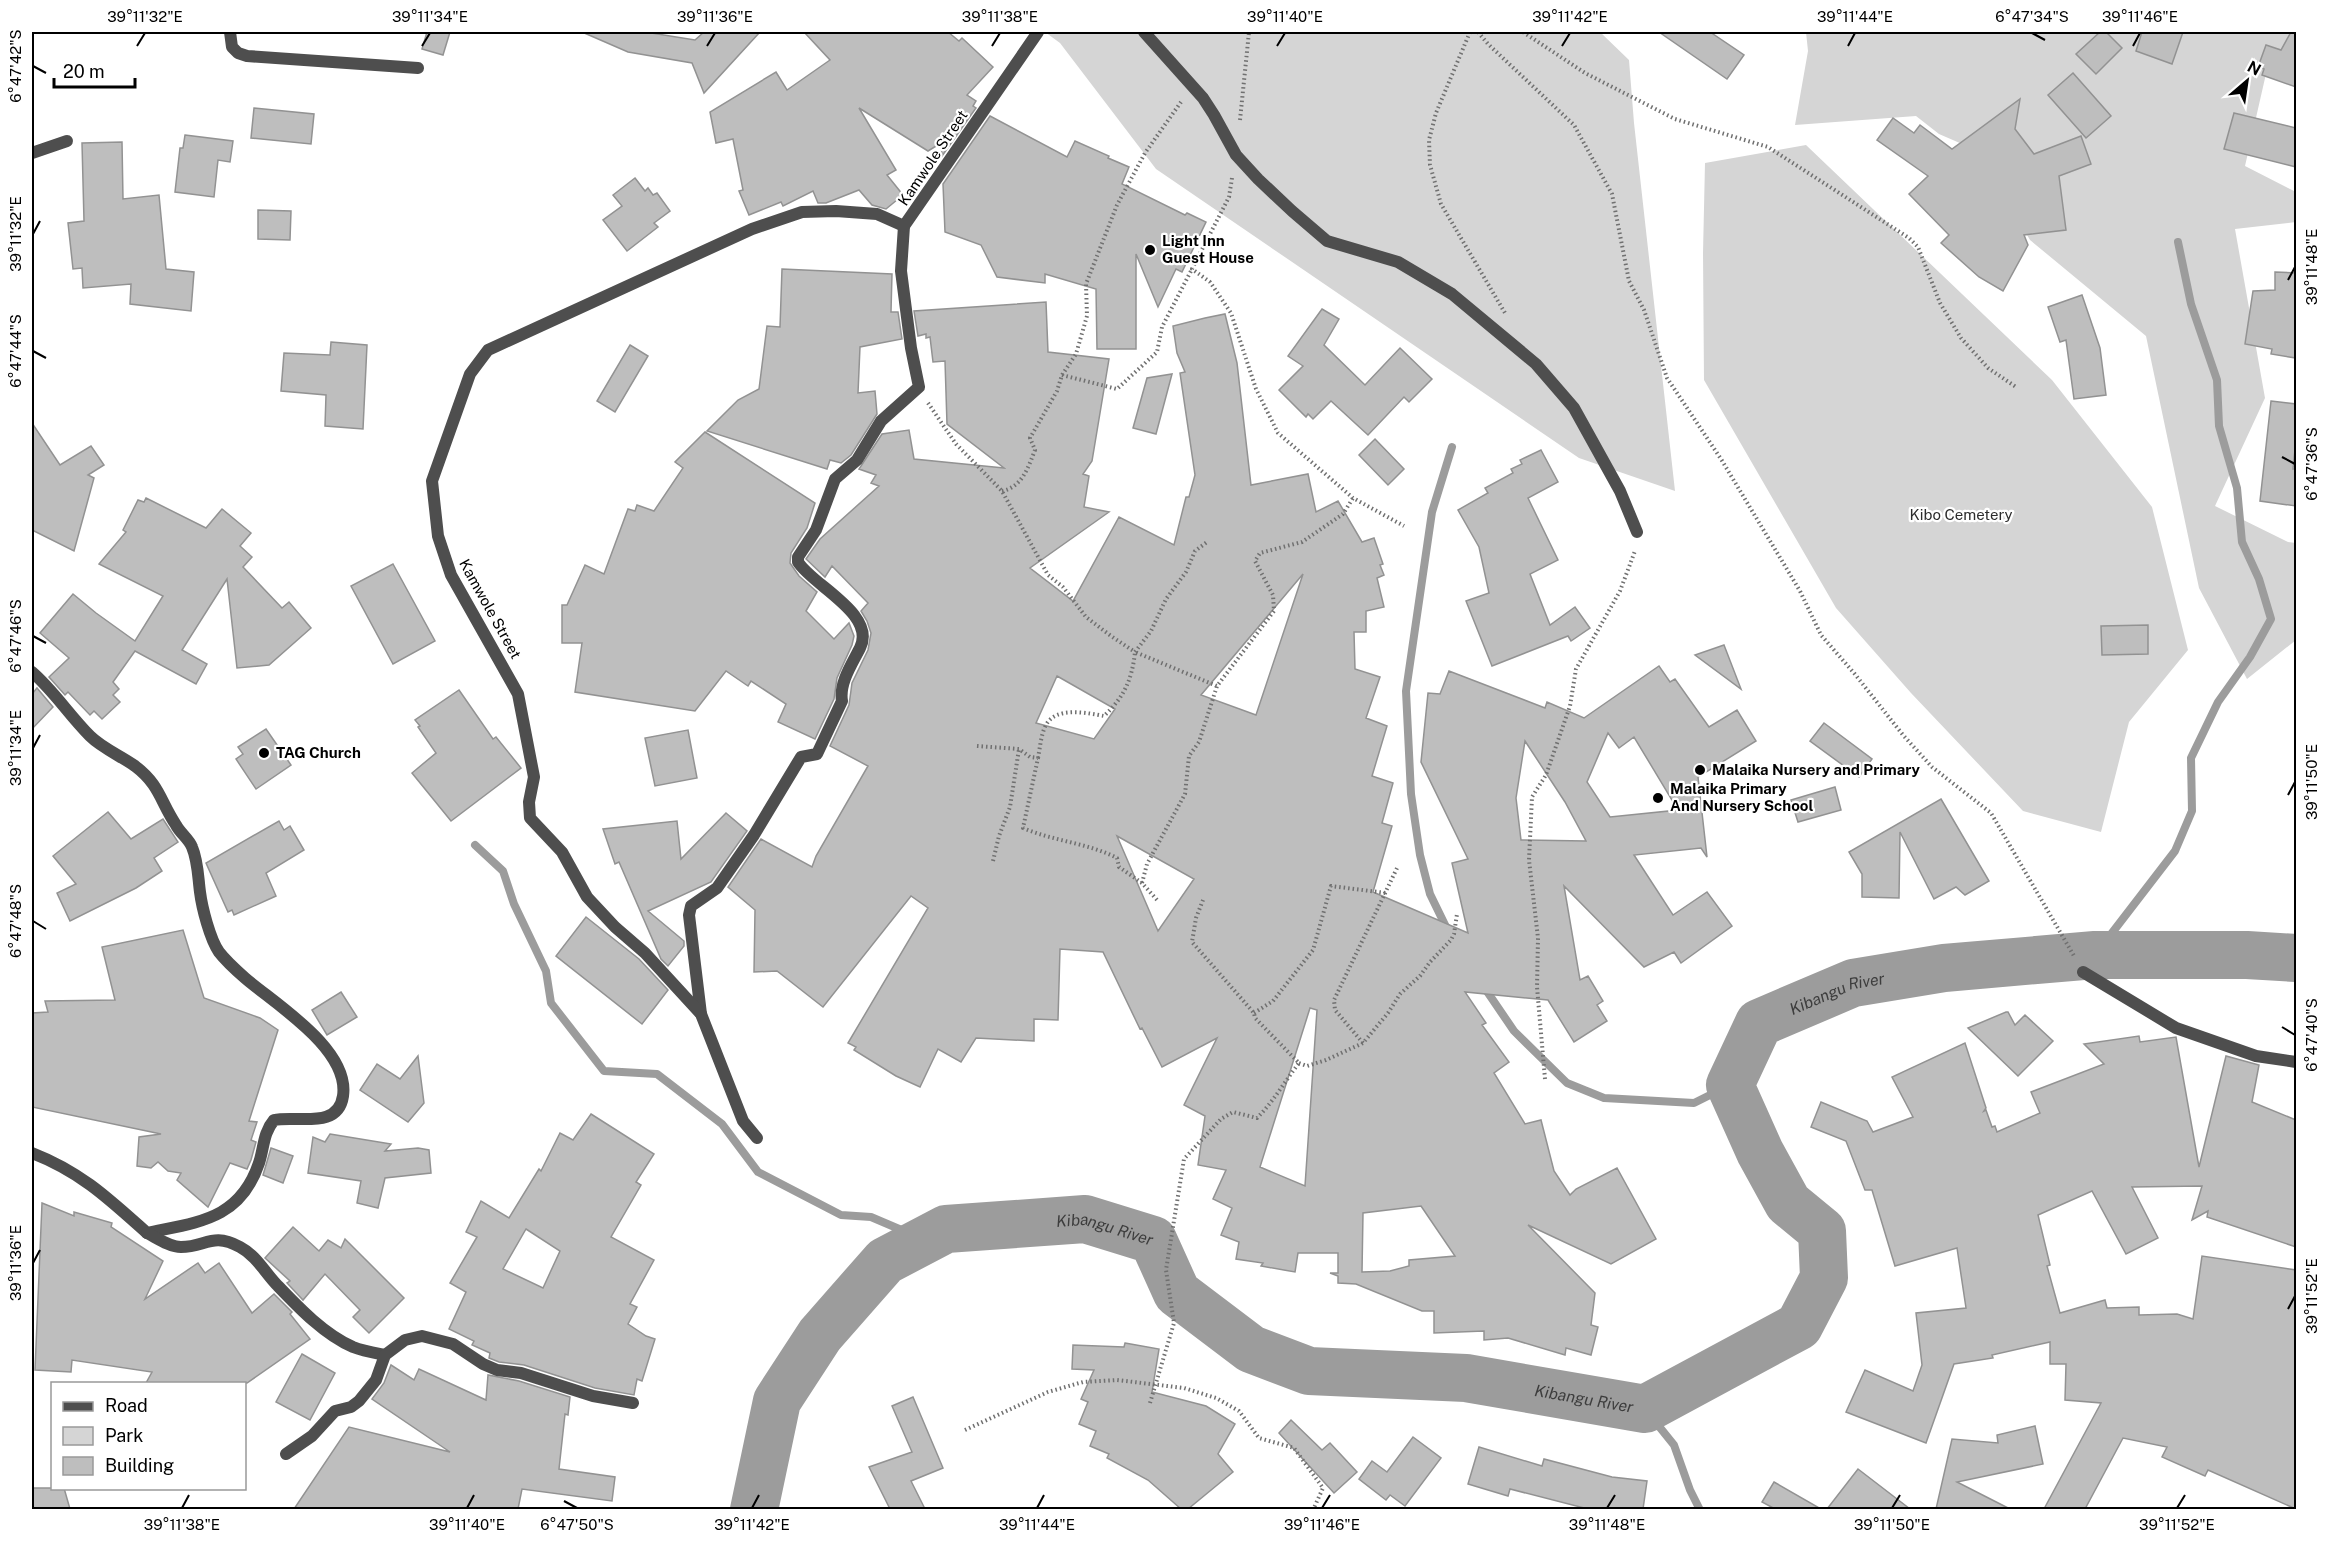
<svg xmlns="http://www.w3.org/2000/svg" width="2328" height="1541" viewBox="0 0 2328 1541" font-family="'Public Sans',sans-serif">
<rect width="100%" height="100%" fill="#fff"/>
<g fill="#d5d5d5">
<path d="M1045,32H1600L1629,60L1634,123L1675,491L1579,458L1156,169L1060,43Z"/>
<path d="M1806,32H2296V57L2268,65L2245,166L2296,192V222L2235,229L2265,398L2215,506L2288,542L2296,543V640L2247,679L2199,588L2146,336L2030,240L1993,177L1969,147L1939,134L1916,116L1795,125L1808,51Z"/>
<path d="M1806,145L2052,380L2152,507L2188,650L2129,722L2101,832L2023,811L1911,693L1836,608L1704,380L1703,253L1705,163Z"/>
</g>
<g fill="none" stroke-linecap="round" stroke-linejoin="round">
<g stroke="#9c9c9c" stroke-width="8">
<path d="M475,845L503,871L514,904L546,971L551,1003L604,1071L657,1074L722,1124L758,1172L841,1215L871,1217L925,1240"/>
<path d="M1448,931L1430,894L1420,855L1411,794L1406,691L1432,512L1452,447"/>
<path d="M2095,955L2175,851L2192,811L2191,758L2218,702L2250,657L2271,619L2259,579L2242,542L2237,488L2219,426L2217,380L2191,304L2178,242"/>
<path d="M1484,987L1514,1031L1567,1083L1604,1098L1694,1103L1730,1085"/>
<path d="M1645,1409L1674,1445L1690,1490L1700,1510"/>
</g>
<path stroke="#9c9c9c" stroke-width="48" id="s1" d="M754,1510L777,1401L820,1335L885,1261L946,1229L1085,1219L1153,1240L1177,1293L1251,1349L1309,1371L1466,1378L1645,1409L1799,1326L1824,1278L1822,1231L1788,1203L1760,1152L1730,1085L1759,1023L1853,983L1944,968L2095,955H2247L2296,958"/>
</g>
<g fill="#bebebe" stroke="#929292" stroke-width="1.5" fill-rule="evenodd">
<path d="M427,32H450L443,55L422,49Z"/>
<path d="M582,32H645L695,40L704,32H760L704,93L692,63L628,52Z"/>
<path d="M804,32H948L959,41L962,38L993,67L967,95L976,101L973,106L976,108L942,156L941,143L928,151L859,108L896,170L887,175L903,195L886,209L872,205L859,190L826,203H818L813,191L783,206L781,202L749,215L739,191L743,190L733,139L716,143L710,112L776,72L787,90L830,60Z"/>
<path d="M1659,32H1710L1744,55L1727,79Z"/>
<path d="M2100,32H2106L2122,48L2096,74L2076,54Z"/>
<path d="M2142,32H2183L2172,64L2136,51Z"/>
<path d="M2291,32H2296V87L2262,75L2264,69L2258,67L2266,45L2281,50Z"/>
<path d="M2073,73L2111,116L2086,138L2048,95Z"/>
<path d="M2020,99L2015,129L2034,154L2081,136L2091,164L2059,176L2066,230L2024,235L2028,245L2003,291L1979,277L1941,243L1949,235L1909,194L1928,176L1877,140L1893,118L1914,133L1920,125L1952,149Z"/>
<path d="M254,108L314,114L311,144L251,138Z"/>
<path d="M2234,113L2296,128V167L2224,149Z"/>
<path d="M990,116L1067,157L1075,141L1109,156L1108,158L1129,167L1122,184L1185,215L1187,213L1206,222L1182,272L1176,269L1158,307L1136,254V349H1097L1096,289L1045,274V283L997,277L981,245L945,232L943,184Z"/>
<path d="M185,135L233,141L230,162L218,160L214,197L175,192L180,148H183Z"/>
<path d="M122,142L123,199L159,195L166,269L194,272L191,311L130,304L131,284L83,288L82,268L73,269L68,223L84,221L82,143Z"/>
<path d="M635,178L645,191L648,188L653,195L657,193L670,211L654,223L658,227L627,251L603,220L622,206L613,195Z"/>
<path d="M258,210L291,211L290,240L258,239Z"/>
<path d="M782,269L892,274L891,312H898L902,339L860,347L858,393L875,391L877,414L851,455L841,463L830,460L827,469L707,431L738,400L759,389L767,326L780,327Z"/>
<path d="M2275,272L2296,273V358L2271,354L2272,349L2245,344L2253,291L2275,290Z"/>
<path d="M2082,295L2100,348L2106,395L2074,399L2066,340L2060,342L2048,307Z"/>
<path d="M1046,302L1048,352L1109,359L1092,461L1083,474L1089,476L1084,507L1109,512L1030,568L1073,601L1119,517L1174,545L1186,497H1189L1195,475L1180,373L1185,372L1177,353L1173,326L1205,318L1225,314L1237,363L1251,485L1308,474L1316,512L1338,501L1362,542L1374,538L1383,564L1380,565L1384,575L1377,578L1384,607L1366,611V632H1354L1355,669L1380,677L1366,718L1387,726L1372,776L1393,783L1382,823L1392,826L1373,892L1468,933L1452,863L1468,859L1421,762L1428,693L1440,694L1449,671L1545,708L1547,702L1584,718L1659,666L1670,682L1675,679L1709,727L1737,710L1756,741L1698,777L1707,857L1701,848L1634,855L1673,915L1707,892L1732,926L1681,963L1674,952L1644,967L1564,886L1580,980L1588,976L1603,1001L1597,1005L1607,1021L1574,1042L1548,1000L1465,992L1486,1023L1482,1025L1509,1062L1494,1073L1525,1124L1541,1120L1554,1171L1570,1195L1576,1189L1617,1168L1656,1239L1611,1264L1528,1225L1595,1293L1591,1325L1598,1327L1591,1355L1566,1348L1565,1355L1508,1338L1484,1340V1331L1434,1333V1311H1422L1356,1284L1338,1283V1276L1330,1273H1338V1253H1298L1295,1272L1261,1266L1263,1263L1236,1259L1239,1242L1221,1235L1232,1208L1213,1199L1226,1170L1198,1165L1205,1116L1184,1105L1217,1038L1162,1067L1142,1028L1140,1029L1103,952L1060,949L1058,1020L1034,1019V1041L976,1038L961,1062L938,1049L920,1087L896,1076L854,1050L856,1047L848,1043L928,908L911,896L823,1007L777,971L754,972L755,910L728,887L761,839L812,867L816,856L868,766L830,746L849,705L852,683L868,650L871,633L867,621L861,611L868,603L832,566L825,577L806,559L820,539L879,486L871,483L876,475L859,469L882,434L909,430L914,459L1004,468L947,424L945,361L933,362L930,337L926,338V334L918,336L914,311ZM1303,574L1256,715L1201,695ZM1057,676L1115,709L1094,739L1036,723ZM1608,733L1619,748L1634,737L1678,810L1610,817L1587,782ZM1525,741L1565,802L1586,841L1521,840L1516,798ZM1117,836L1194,879L1158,931ZM1310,1008L1317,1010L1305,1186L1260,1167ZM1421,1206L1455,1256L1409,1260V1266L1390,1271L1362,1272L1363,1213Z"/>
<path d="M1322,309L1339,319L1324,345L1365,385L1400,348L1432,379L1409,402L1404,397L1368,435L1331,401L1313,419L1308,414L1306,417L1279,390L1303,366L1288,356Z"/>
<path d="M331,342L367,345L363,429L325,426L326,395L281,391L284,353L330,355Z"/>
<path d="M630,345L648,356L615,412L597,401Z"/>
<path d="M1172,374L1156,434L1133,428L1147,378Z"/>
<path d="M2271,401L2296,404V440L2293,469H2296V506L2260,501Z"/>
<path d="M32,423L60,465L91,446L104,465L88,475L94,478L74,551L32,530Z"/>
<path d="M705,432L815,503L807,528L791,553L790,563L799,576L817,592L806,611L834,639L849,623L854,636L852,645L837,678L834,699L815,739L778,722L786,704L751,681L748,686L726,671L695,711L575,692L582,643H562V605H567L585,565L604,574L628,509L635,511L637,505L654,511L683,468L675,462Z"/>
<path d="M1375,439L1404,469L1388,485L1359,455Z"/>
<path d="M1541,450L1558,482L1528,498L1558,560L1530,574L1550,625L1575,607L1590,628L1571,641L1568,636L1492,666L1466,601L1489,593L1479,547L1458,510L1488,493L1485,488L1513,473L1511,469L1522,464L1520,460Z"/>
<path d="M146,498L206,528L222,509L251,533L240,546L252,557L243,567L282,608L289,602L311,628L269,665L237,668L227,579L182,650L207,664L196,684L135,651L113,682L119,689L113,695L120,702L102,719L94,711L90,715L68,692L65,695L49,677L69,658L40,633L73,594L96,613L135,641L163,596L99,564L126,532L123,530L138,500L144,502Z"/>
<path d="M393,564L435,641L393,664L351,586Z"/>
<path d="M2148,625V654L2102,655L2101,626Z"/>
<path d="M1724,645L1741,689L1695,655Z"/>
<path d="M37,688L53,707L32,729V694Z"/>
<path d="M459,690L493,739L496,737L521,768L451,821L412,773L436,753L418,727L420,726L415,720Z"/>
<path d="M1824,723L1872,759L1859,777L1810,741Z"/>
<path d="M266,729L291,765L256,789L236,759L243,754L238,747Z"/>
<path d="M688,730L697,778L655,786L645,738Z"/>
<path d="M1835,787L1841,810L1798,822L1791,800Z"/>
<path d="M1941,799L1989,881L1965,895L1956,887L1934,899L1900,832L1899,898L1862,897V874L1849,852Z"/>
<path d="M108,812L131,839L163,819L178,842L154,858L162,871L136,888L70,921L57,893L76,884L53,856Z"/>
<path d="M726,813L747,831L711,882L648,911L684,941V946L668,966L661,959L619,862L615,864L603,829L677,821L681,859Z"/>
<path d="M279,821L284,830L290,826L304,850L266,873L276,896L234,915L232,910L228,912L206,863Z"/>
<path d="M586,917L639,959L668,990L642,1024L556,956Z"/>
<path d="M183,930L204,998L260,1018L278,1030L249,1121L257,1122L251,1140L256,1142L251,1160L247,1169L230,1163L208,1207L177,1180L181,1173L168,1171L158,1162L151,1168L137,1166L139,1137L161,1134L32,1107V1013L48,1012L45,1001L115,1000L102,947Z"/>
<path d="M341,992L357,1017L327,1035L312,1010Z"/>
<path d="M2006,1012H2008L2015,1025L2025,1015L2053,1041L2018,1076L1968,1028Z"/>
<path d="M2139,1036L2140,1042L2176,1037L2199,1167L2226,1056L2259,1065L2252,1102L2296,1120V1247L2207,1217L2208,1211L2192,1220L2202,1186L2132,1187L2158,1238L2126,1254L2092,1191L2038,1215L2050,1265L2047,1266L2060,1313L2105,1300L2107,1308L2139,1307V1315L2177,1314L2193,1319L2202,1256L2296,1270V1509L2208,1470L2205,1476L2162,1457L2167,1447L2123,1438L2085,1509H2044L2101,1403L2065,1400L2066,1364H2050V1342L1992,1355L1993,1358L1954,1364L1926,1443L1846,1412L1865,1370L1913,1391L1922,1365L1916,1313L1966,1308L1957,1248L1895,1266L1872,1190H1865L1846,1141L1811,1127L1821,1102L1867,1121L1873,1132L1913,1117L1892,1077L1965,1043L1986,1108L1984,1111L1986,1110L1992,1127L1995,1126L1997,1132L2040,1113L2031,1092L2104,1064L2084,1044Z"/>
<path d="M418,1056L424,1103L408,1122L360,1090L377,1064L400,1079Z"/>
<path d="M591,1114L654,1154L636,1182L641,1185L611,1237L654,1260L630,1304L637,1307L628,1324L646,1336L655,1339L642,1381L637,1379L634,1395L595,1388L524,1365L499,1362L489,1358L490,1353L472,1345L474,1341L449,1329L466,1292L450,1283L477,1237L466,1232L481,1201L509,1218L539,1169L541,1171L560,1133L573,1140ZM526,1229L560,1251L543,1288L503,1269Z"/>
<path d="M330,1134L391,1144L385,1151L418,1148L429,1150L431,1173L385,1178L378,1208L357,1203L361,1181L308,1173L313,1137L325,1142Z"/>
<path d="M271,1148L293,1156L283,1183L263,1175Z"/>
<path d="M42,1203L74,1216V1212L112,1223L111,1227L163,1261L145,1299L198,1263L205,1273L219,1263L252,1313L274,1294L292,1312L290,1314L310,1339L247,1383H146L152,1372L72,1360L71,1372L35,1370Z"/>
<path d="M293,1227L319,1251L328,1240L341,1248L345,1239L404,1298L369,1333L353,1317L360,1310L325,1274L303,1300L287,1283L290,1281L265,1258Z"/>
<path d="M1125,1343L1159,1349L1152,1392L1206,1406L1235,1424L1218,1454L1233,1472L1188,1509H1181L1148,1480L1107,1458L1109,1454L1090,1446L1096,1431L1079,1424L1088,1402L1081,1399L1094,1370L1072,1369L1073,1345L1124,1347Z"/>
<path d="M302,1354L335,1373L310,1420L276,1402Z"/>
<path d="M391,1365L414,1380L419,1369L486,1400L488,1375L519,1381L570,1397L568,1415L565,1414L559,1469L615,1477L612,1501L522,1489L518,1509H294L349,1427L450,1452L372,1399L384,1383Z"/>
<path d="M913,1397L943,1468L911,1481L925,1509H890L869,1467L912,1452L892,1406Z"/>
<path d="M1291,1420L1322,1450L1330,1443L1357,1472L1334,1493L1279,1433Z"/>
<path d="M2035,1426L2043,1464L1957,1482L2010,1509H1936L1952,1439L1998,1443L1997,1435Z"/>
<path d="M1413,1437L1441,1458L1405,1506L1390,1495L1386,1500L1359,1479L1372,1461L1387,1472Z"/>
<path d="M1479,1447L1542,1466L1544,1459L1612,1477L1647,1481L1643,1509H1588L1510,1489L1508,1496L1468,1484Z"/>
<path d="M1858,1469L1910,1509H1827Z"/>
<path d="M1774,1482L1821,1509H1775L1762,1502Z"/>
<path d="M32,1488H64L70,1509H32Z"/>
</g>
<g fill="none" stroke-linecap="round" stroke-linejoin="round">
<g stroke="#707070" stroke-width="4" stroke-dasharray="1.5 3" stroke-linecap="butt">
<path d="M1470,32L1436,113L1429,140L1430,165L1441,204L1505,313"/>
<path d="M1478,32L1488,44L1574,125L1612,194L1629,281L1644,310L1667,378L1721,459L1800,591L1821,635L1854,673L1903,735L1932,767L1991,813L2074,956"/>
<path d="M1523,32L1585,73L1675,119L1768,147L1909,238L1918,247L1940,303L1961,338L1988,368L2016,387"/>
<path d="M1240,120L1249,32"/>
<path d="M1232,178L1229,197L1192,269L1210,282L1231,313L1256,389L1278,433L1353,498L1404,526"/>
<path d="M1062,375L1117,389L1157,352L1162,327L1192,269"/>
<path d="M928,403L956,444L1002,491L1048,575L1063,587L1086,617L1111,636L1135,652L1151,631L1166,599L1186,572L1195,551L1207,542"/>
<path d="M1002,491C1022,487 1028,468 1035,450L1030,438L1057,391L1062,375L1076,354L1087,316L1086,284L1117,205L1145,153L1181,102"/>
<path d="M977,746L1019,749L1030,757L1038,758L1023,828C1053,841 1088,843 1117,858L1119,867L1142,883L1158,901"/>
<path d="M1038,758C1040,748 1041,734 1046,725C1056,706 1087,713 1104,716C1124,697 1132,680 1135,652L1217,686L1274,611L1273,595L1255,561L1260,553L1302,542L1343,514L1353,498"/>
<path d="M993,861L999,836L1010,807L1019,749"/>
<path d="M1142,883L1147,864L1185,794L1189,756L1199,742L1217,686"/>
<path d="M1254,1013L1273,1001L1313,950L1331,886L1386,893"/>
<path d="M1363,1043L1335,1010L1334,1000L1398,866"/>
<path d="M1299,1063L1307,1066L1326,1060L1363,1043L1388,1013L1400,994L1420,976L1430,962L1451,940L1454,934L1457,914"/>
<path d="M1545,1079L1537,987L1538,938L1529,860L1532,797L1546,775L1570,706L1576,669L1620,591L1635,551"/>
<path d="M1150,1403L1174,1323L1166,1270L1184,1159L1221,1119L1233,1112L1257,1118C1274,1101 1285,1081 1299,1063L1255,1018L1254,1013L1192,942L1196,918L1203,900"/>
<path d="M965,1430L1048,1392L1083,1382L1117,1380L1184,1388L1216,1398L1239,1411L1259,1438L1294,1448L1323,1488L1313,1510"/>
</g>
<g stroke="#4e4e4e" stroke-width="12">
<path d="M230,32L232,47L238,53L247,56L418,68"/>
<path d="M1144,32L1203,98L1214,115L1236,155L1258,179L1292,211L1327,241L1398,262L1452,294L1536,364L1574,408L1620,491L1637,532"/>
<path d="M32,153L67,141"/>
<path d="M32,672C54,691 69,715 90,736C102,748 121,756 135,766C160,785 160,801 176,825C180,833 189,839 192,847C198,861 198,877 200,892C202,908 210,939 219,952C226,961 237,971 245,978C275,1004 350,1049 343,1096C338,1130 297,1115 274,1120C263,1133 264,1148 259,1163C240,1220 198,1222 147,1233C109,1199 81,1172 32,1153"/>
<path d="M2083,972L2176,1028L2256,1056L2296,1062"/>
<path d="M701,1014L689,915L691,906L717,888L754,835L801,757L817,754L842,701C839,683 852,664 860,648C877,614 812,585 798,562V557L816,530L835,479L857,460L881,421L919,387L911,348L901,271L904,226"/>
<path d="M757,1138L743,1121L701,1014L645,953L615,927L587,897L562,852L530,818L529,802L534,777L518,694L451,575L438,536L432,481L470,374L488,350L752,229L802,212L836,211L877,214L904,226L1038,32"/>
<path d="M147,1233C157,1238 170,1247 181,1247C206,1247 212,1232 240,1247C257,1256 265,1273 278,1286C299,1308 325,1335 353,1347C363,1351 375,1353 385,1355"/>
<path d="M286,1454L312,1436L335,1411L351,1407L359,1401L376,1380L385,1355L405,1340L422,1336L453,1344L483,1364L497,1370L521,1373L593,1396L633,1403"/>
</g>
</g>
<path fill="none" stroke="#000" stroke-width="2" d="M2032,33L2045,40M137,46L145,33M422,46L430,33M707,46L715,33M992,46L1000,33M1277,46L1285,33M1562,46L1570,33M1848,46L1855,33M2133,46L2140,33M33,66L46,73M33,234L40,221M2288,280L2295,267M33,351L46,358M2282,457L2295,464M33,636L46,643M33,748L40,735M2288,795L2295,782M33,921L46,929M2282,1027L2295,1035M33,1263L40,1250M2288,1309L2295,1296M564,1501L577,1508M182,1508L189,1495M467,1508L474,1495M752,1508L759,1495M1037,1508L1044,1495M1322,1508L1330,1495M1607,1508L1615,1495M1892,1508L1900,1495M2177,1508L2185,1495"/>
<g fill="#000" stroke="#fff" stroke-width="2">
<circle cx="1150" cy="250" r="6"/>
<circle cx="264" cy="753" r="6"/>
<circle cx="1700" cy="770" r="6"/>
<circle cx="1658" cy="798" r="6"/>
</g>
<g text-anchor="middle" stroke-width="4.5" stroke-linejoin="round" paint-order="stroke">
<g font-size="15" fill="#000" stroke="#fff">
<text transform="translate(933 158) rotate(-56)" y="5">Kamwole Street</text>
<text transform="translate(490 609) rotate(61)" y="5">Kamwole Street</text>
</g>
<g font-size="15" font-weight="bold" fill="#000" stroke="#fff" text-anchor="start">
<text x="1162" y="246">Light Inn<tspan x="1162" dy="17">Guest House</tspan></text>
<text x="276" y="758">TAG Church</text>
<text x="1712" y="775">Malaika Nursery and Primary</text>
<text x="1670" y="794">Malaika Primary<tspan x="1670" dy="17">And Nursery School</tspan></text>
</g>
<g font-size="15" fill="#2c2c2c" stroke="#fff">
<text x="1961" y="520">Kibo Cemetery</text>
</g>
<g font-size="16" font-style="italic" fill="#3d3d3d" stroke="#fff">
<text dy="6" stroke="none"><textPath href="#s1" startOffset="1724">Kibangu River</textPath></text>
<text dy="6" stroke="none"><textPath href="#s1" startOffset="518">Kibangu River</textPath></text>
<text dy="6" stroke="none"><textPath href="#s1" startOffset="1058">Kibangu River</textPath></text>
</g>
</g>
<rect width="2328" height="1541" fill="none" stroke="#ffffff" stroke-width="66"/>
<rect x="51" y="1382" width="195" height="108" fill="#ffffff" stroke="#999999" stroke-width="1.5"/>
<rect x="63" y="1402" width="30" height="9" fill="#4e4e4e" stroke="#999999" stroke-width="1.5"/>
<text x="105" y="1412" font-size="18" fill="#000000">Road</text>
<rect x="63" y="1427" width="30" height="18" fill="#d5d5d5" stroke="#999999" stroke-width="1.5"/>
<text x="105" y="1442" font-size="18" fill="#000000">Park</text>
<rect x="63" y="1457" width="30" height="18" fill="#bebebe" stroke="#999999" stroke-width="1.5"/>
<text x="105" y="1472" font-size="18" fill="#000000">Building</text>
<g transform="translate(2247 81) rotate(29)" stroke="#ffffff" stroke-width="4.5" paint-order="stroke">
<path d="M0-4.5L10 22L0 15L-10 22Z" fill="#000000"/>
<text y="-9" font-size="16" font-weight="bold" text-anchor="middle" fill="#000000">N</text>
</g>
<path d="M54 78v9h81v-9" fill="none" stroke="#000000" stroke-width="3"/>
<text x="63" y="78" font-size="18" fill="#000000" stroke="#ffffff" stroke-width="4.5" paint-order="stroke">20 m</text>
<rect x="33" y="33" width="2262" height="1475" fill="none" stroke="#000" stroke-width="2"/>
<g font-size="15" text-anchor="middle" fill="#000">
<text x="145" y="22">39°11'32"E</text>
<text x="430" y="22">39°11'34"E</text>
<text x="715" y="22">39°11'36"E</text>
<text x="1000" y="22">39°11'38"E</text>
<text x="1285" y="22">39°11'40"E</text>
<text x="1570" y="22">39°11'42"E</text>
<text x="1855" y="22">39°11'44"E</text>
<text x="2032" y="22">6°47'34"S</text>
<text x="2140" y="22">39°11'46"E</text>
<text transform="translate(16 66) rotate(-90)" y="5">6°47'42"S</text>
<text transform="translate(16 234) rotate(-90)" y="5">39°11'32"E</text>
<text transform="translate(2312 267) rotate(-90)" y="5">39°11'48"E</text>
<text transform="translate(16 351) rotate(-90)" y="5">6°47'44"S</text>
<text transform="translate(2312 464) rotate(-90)" y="5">6°47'36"S</text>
<text transform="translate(16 636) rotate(-90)" y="5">6°47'46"S</text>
<text transform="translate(16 748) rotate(-90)" y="5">39°11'34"E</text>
<text transform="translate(2312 782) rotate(-90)" y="5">39°11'50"E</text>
<text transform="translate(16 921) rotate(-90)" y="5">6°47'48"S</text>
<text transform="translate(2312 1035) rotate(-90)" y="5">6°47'40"S</text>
<text transform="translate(16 1263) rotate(-90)" y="5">39°11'36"E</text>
<text transform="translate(2312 1296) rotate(-90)" y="5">39°11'52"E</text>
<text x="182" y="1530">39°11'38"E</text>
<text x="467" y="1530">39°11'40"E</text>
<text x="577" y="1530">6°47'50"S</text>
<text x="752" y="1530">39°11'42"E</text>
<text x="1037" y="1530">39°11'44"E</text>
<text x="1322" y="1530">39°11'46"E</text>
<text x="1607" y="1530">39°11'48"E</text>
<text x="1892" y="1530">39°11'50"E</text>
<text x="2177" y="1530">39°11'52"E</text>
</g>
</svg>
